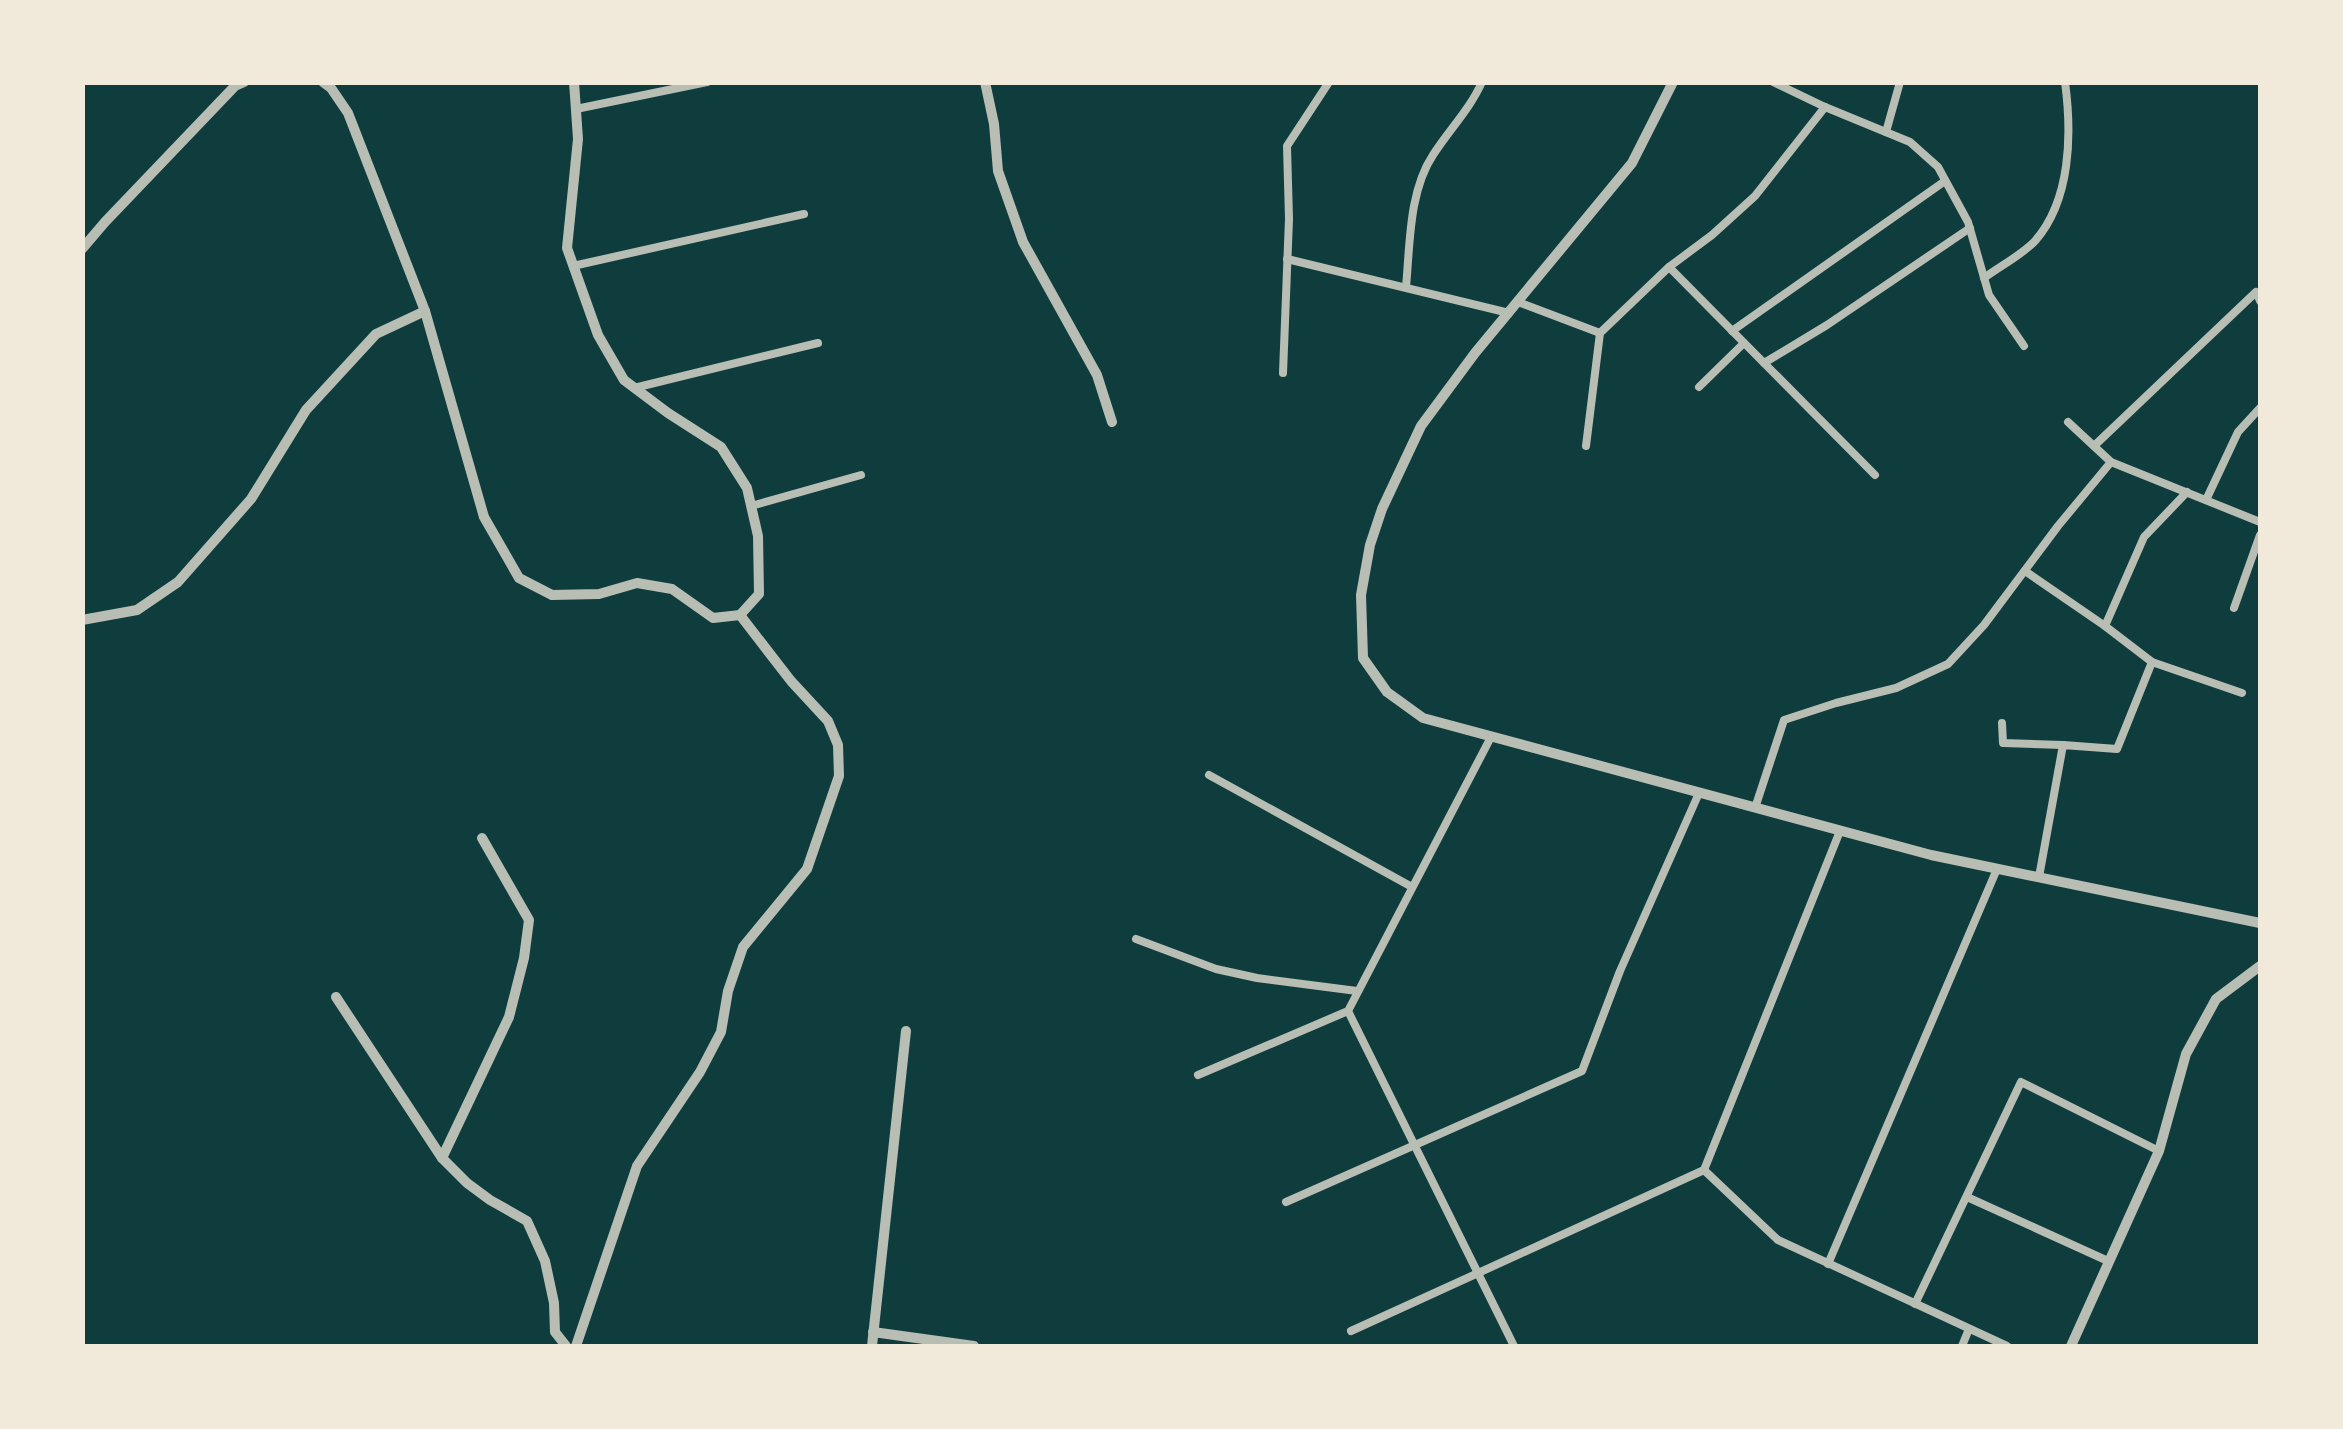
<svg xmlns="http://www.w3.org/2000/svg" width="2343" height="1429" viewBox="0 0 2343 1429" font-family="Arial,sans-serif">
<rect width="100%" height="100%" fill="#0f3d3e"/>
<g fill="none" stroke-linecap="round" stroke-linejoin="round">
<g stroke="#b8beb3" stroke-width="8">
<path d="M1773,82L1825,107L1910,142L1938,167L1968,222L1989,295L2024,346"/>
<path d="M576,109L707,82"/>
<path d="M1886,132L1900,82"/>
<path d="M1287,259L1509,313"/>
<path d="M573,266L804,214"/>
<path d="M1669,267L1875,475"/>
<path d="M1984,278C2000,266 2022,255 2035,241C2071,200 2072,134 2065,82"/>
<path d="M1406,287C1410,244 1409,191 1433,155C1449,130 1470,109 1482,82"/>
<path d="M1518,302L1600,333"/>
<path d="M1732,331L1945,181"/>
<path d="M1764,363L1827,325L1970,228"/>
<path d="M1283,373L1289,219L1287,146L1329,82"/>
<path d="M1699,387L1744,343"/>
<path d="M634,388L818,343"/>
<path d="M2068,422L2111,462L2260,522"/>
<path d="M1586,446L1600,333L1669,267L1712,235L1755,196L1825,107"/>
<path d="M2094,446L2256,292L2260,301"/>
<path d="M2206,500L2238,432L2260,408"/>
<path d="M751,506L861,475"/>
<path d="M2025,571L2105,626L2152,662L2242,693"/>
<path d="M2234,608L2260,535"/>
<path d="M2105,626L2144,537L2187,492"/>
<path d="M2002,723L2003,743L2063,745"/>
<path d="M1209,775L1412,887"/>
<path d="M1755,808L1784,720L1836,703L1896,688L1948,664L1984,625L2058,526L2111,462"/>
<path d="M2039,877L2063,745L2117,749L2152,662"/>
<path d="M1136,939L1216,969L1257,978L1357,991"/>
<path d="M1348,1011L1514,1346"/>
<path d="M1198,1075L1348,1011L1491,737"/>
<path d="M1704,1170L1778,1240L2007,1346"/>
<path d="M1967,1197L2108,1261"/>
<path d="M1286,1202L1582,1071L1620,971L1699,793"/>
<path d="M1828,1264L1997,869"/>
<path d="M1915,1304L2021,1082L2159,1151"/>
<path d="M1351,1331L1704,1170L1840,831"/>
<path d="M1962,1346L1969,1329"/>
</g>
<g stroke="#b8beb3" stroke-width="10">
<path d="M323,82L331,88L348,113L425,311L484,517L519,578L552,595L599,594L637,583L672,589L713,618L740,615"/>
<path d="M574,82L578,139L567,248L598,335L624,380L668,413L721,447L747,488L758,536L759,594L740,615"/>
<path d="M985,82L994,124L998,171L1023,242L1097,375L1112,422"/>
<path d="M1673,82L1632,163L1475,353L1421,426L1382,509L1370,545L1361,595L1363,658L1387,692L1423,718L1931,855L2260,923"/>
<path d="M82,249L105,222L235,86L244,82"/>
<path d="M82,620L137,610L178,582L251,499L306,410L376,334L425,311"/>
<path d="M336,997L442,1158L467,1183L490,1200L527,1221L545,1261L554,1303L555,1332L566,1346"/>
<path d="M442,1158L509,1017L524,958L529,920L482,838"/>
<path d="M873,1332L974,1346"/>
<path d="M576,1346L637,1166L700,1072L721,1032L728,991L743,947L807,869L839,776L838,745L828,721L791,681L740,615"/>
<path d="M872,1346L906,1031"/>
<path d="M2071,1346L2159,1151L2186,1054L2216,999L2260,966"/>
</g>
</g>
<rect width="2343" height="1429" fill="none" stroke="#f1e9da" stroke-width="170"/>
</svg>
